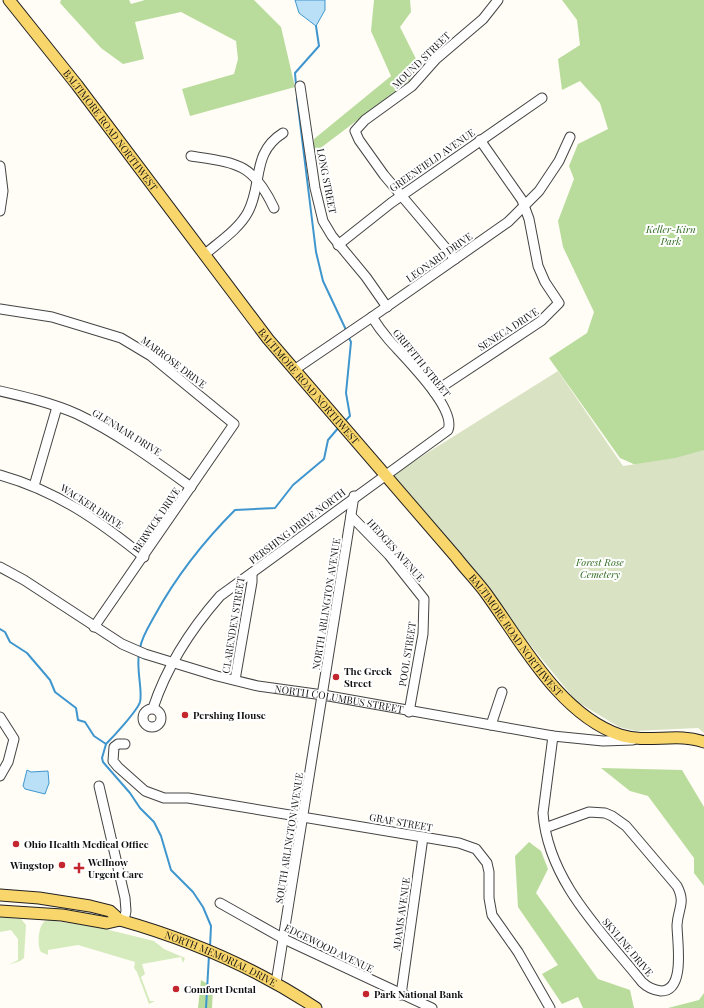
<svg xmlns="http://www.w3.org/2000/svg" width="704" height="1008" viewBox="0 0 704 1008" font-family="'Playfair Display',serif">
<rect width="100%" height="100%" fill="#fffdf5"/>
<g fill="#d5ebbd">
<path d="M0,917L21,919L26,925L24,958L20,961L8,965L18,960V939L11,930L0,932Z"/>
<path d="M49,920L97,927L154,941L164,949L185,958L183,963L181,957L142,964L145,974L141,977L150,1001H155L149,1004L137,972L134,968L135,962L78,945L48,950V955L41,952C37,945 38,926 45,921Z"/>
</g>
<g fill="#b9dc9c">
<path d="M61,0H129L131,4L145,0H254L281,27L295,87L190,116L182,89L234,74L238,59L236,41L181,12L135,22L144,59L123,64L101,48L60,3Z"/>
<path d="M374,0H410L411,12L400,27L417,61L409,81L314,153V139L391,76L371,31Z"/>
<path d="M562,0H704V453L640,467L620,458L549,358L587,333L594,312L563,247L558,221L574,179L569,166L578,144L608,129L600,103L580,81L562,90L558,59L580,45L577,20Z"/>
<path d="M601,768L682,770L704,807V886L694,873V858L648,796L630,791Z"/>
<path d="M529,842L541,851L548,869L536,893L598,979L630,990L634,1008H583L578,997L562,1004L542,974L558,965L518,907L515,856Z"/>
<path d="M201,980L213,987L212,1008H198Z"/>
<path d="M704,993V1008H668L699,1000Z"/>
</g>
<path fill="#d9e3c4" d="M558,371L623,466L675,458L704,450V733L698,728L636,731L619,727L576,701L392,475Z"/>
<g fill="#b9e0f7" stroke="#3f96cf">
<path d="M295,0H325V10L316,26L299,13Z"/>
<path d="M27,770L31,772L48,771L49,783L45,794L25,789L23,786Z"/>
</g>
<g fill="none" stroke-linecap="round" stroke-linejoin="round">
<g stroke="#3f96cf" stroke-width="2">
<path d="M296,85L295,73L319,46L316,26"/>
<path d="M297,98L316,252L323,281L347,332"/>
<path d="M344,422L350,416L346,393L351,342L348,336"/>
<path d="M0,629L5,632L10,642L27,653L50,680L55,692L76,708L78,720L85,722L94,736L106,744L102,758L103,762L130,793L140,808L154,822L161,836L171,870L193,892L203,907L211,926L210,947"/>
<path d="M140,648C142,636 149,626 155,615C177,575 203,542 235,510L275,508L293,485L324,459L328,440L339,427"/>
<path d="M106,744C114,736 137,711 140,702C143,692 136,669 139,654"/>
<path d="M206,1008L209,955"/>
</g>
<g stroke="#444" stroke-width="11">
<g id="minor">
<path d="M300,86L315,188L323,221L332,236L366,277L387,307"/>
<path d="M191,156C237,163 253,163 274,208"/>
<path d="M0,166L3,191L0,211"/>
<path d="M338,245L391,203L542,98"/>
<path d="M204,255C219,242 239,229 248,212C263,184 251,153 283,133"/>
<path d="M455,259L384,175L359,140L355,131L365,120L412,86L436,59L483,19L498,0"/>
<path d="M0,309L52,317L121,338L151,356L234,424L94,627"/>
<path d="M294,370L372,317L508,222L539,191L559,161L570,137"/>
<path d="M0,391C26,397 52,403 77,414C117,433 155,461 191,487"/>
<path d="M434,392L541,321L559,303L545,282L538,266L529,219L522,200L480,140"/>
<path d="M0,475C57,491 98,520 144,557"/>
<path d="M34,486L57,407"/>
<path d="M351,516L389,555L424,599L423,634L409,712"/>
<path id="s1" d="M0,567L24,580L122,644L145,654L217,676L258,686L323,695L553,736L603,741L633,740"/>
<path d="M235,680L252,582V573"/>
<path d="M153,708C167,666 191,629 220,596L448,430C457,408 403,356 389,340C383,333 377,325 372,317"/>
<circle cx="152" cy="718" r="9"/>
<path d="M0,717L14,739L8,762L0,776"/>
<path d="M491,725L502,692"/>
<path d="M125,744H118L114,747L113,761L118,767L145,791L164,798H188L459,843L476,849L487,863L489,872V898L492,915L518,952L550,1008"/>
<path d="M99,786L125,898L126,911L124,921"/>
<path d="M545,828L589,812L605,813L612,816L626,826L677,886C686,903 678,908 677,925C677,941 686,991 661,991C653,990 648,988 642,982C602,932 548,881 543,813L553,736"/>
<path d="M220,903L284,939L432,1008"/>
<path d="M276,983L354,496"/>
<path d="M401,995L423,837"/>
</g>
</g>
<g stroke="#222" stroke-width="13">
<g id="major">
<path id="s2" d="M9,0L77,85L268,339L456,557C465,569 476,580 485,592C521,641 559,714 620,735C648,744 677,732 704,742"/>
<path id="s3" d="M0,895L39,898L90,906L110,911L120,920C191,940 254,967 316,1008"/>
<path d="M0,911L62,915L107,923L120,920"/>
</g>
</g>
<use href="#minor" stroke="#fff" stroke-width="9"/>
<use href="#major" stroke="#f9d66b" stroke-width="11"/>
</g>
<g fill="#c4262e" stroke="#fff" stroke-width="1.5">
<circle cx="336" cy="677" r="4"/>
<circle cx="185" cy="715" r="4"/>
<circle cx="16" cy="844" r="4"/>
<circle cx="62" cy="865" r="4"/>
<path d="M77 862h4v4h4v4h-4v4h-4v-4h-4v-4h4z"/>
<circle cx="176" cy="989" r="4"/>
<circle cx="366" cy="994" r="4"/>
</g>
<g text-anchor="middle" stroke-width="4" stroke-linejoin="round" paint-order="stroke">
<g font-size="10" fill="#111" stroke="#fff">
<text transform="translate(421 60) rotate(-44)" y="4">MOUND STREET</text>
<text dy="4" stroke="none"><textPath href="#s2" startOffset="165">BALTIMORE ROAD NORTHWEST</textPath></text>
<text transform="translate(432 160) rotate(-35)" y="4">GREENFIELD AVENUE</text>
<text transform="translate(327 181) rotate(79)" y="4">LONG STREET</text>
<text transform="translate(439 257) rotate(-35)" y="4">LEONARD DRIVE</text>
<text transform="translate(508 329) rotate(-33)" y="4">SENECA DRIVE</text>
<text transform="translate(174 362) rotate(37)" y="4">MARROSE DRIVE</text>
<text transform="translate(422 363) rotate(51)" y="4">GRIFFITH STREET</text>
<text dy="4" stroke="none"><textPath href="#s2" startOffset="489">BALTIMORE ROAD NORTHWEST</textPath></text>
<text transform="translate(127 432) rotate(32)" y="4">GLENMAR DRIVE</text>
<text transform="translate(92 506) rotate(33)" y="4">WACKER DRIVE</text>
<text transform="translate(156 520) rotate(-56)" y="4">BERWICK DRIVE</text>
<text transform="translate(297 526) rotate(-37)" y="4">PERSHING DRIVE NORTH</text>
<text transform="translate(396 550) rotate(48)" y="4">HEDGES AVENUE</text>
<text transform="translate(326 604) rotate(-81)" y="4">NORTH ARLINGTON AVENUE</text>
<text transform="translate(233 625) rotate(-81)" y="4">CLARENDEN STREET</text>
<text dy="4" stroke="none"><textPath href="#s2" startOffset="813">BALTIMORE ROAD NORTHWEST</textPath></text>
<text transform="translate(407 654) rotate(-81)" y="4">POOL STREET</text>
<text dy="4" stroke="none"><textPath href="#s1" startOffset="369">NORTH COLUMBUS STREET</textPath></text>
<text transform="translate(401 822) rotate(10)" y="4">GRAF STREET</text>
<text transform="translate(289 838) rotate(-81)" y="4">SOUTH ARLINGTON AVENUE</text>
<text transform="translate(401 914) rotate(-82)" y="4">ADAMS AVENUE</text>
<text transform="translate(628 947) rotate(50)" y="4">SKYLINE DRIVE</text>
<text transform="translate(329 948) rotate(26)" y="4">EDGEWOOD AVENUE</text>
<text dy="4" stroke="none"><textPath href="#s3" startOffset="233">NORTH MEMORIAL DRIVE</textPath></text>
</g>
<g font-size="10" font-style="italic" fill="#2f6b1f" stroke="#fff">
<text x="671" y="233">Keller-Kirn<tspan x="671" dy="12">Park</tspan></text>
<text x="600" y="566">Forest Rose<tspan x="600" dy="12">Cemetery</tspan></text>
</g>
<g font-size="10" font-weight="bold" fill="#111" stroke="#fff" text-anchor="start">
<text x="344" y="675">The Greek<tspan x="344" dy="12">Street</tspan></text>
<text x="193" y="719">Pershing House</text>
<text x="24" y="848">Ohio Health Medical Office</text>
<text x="88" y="866">Wellnow<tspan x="88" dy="12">Urgent Care</tspan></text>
<text x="54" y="869" text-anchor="end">Wingstop</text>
<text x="184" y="993">Comfort Dental</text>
<text x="374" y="998">Park National Bank</text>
</g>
</g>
</svg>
